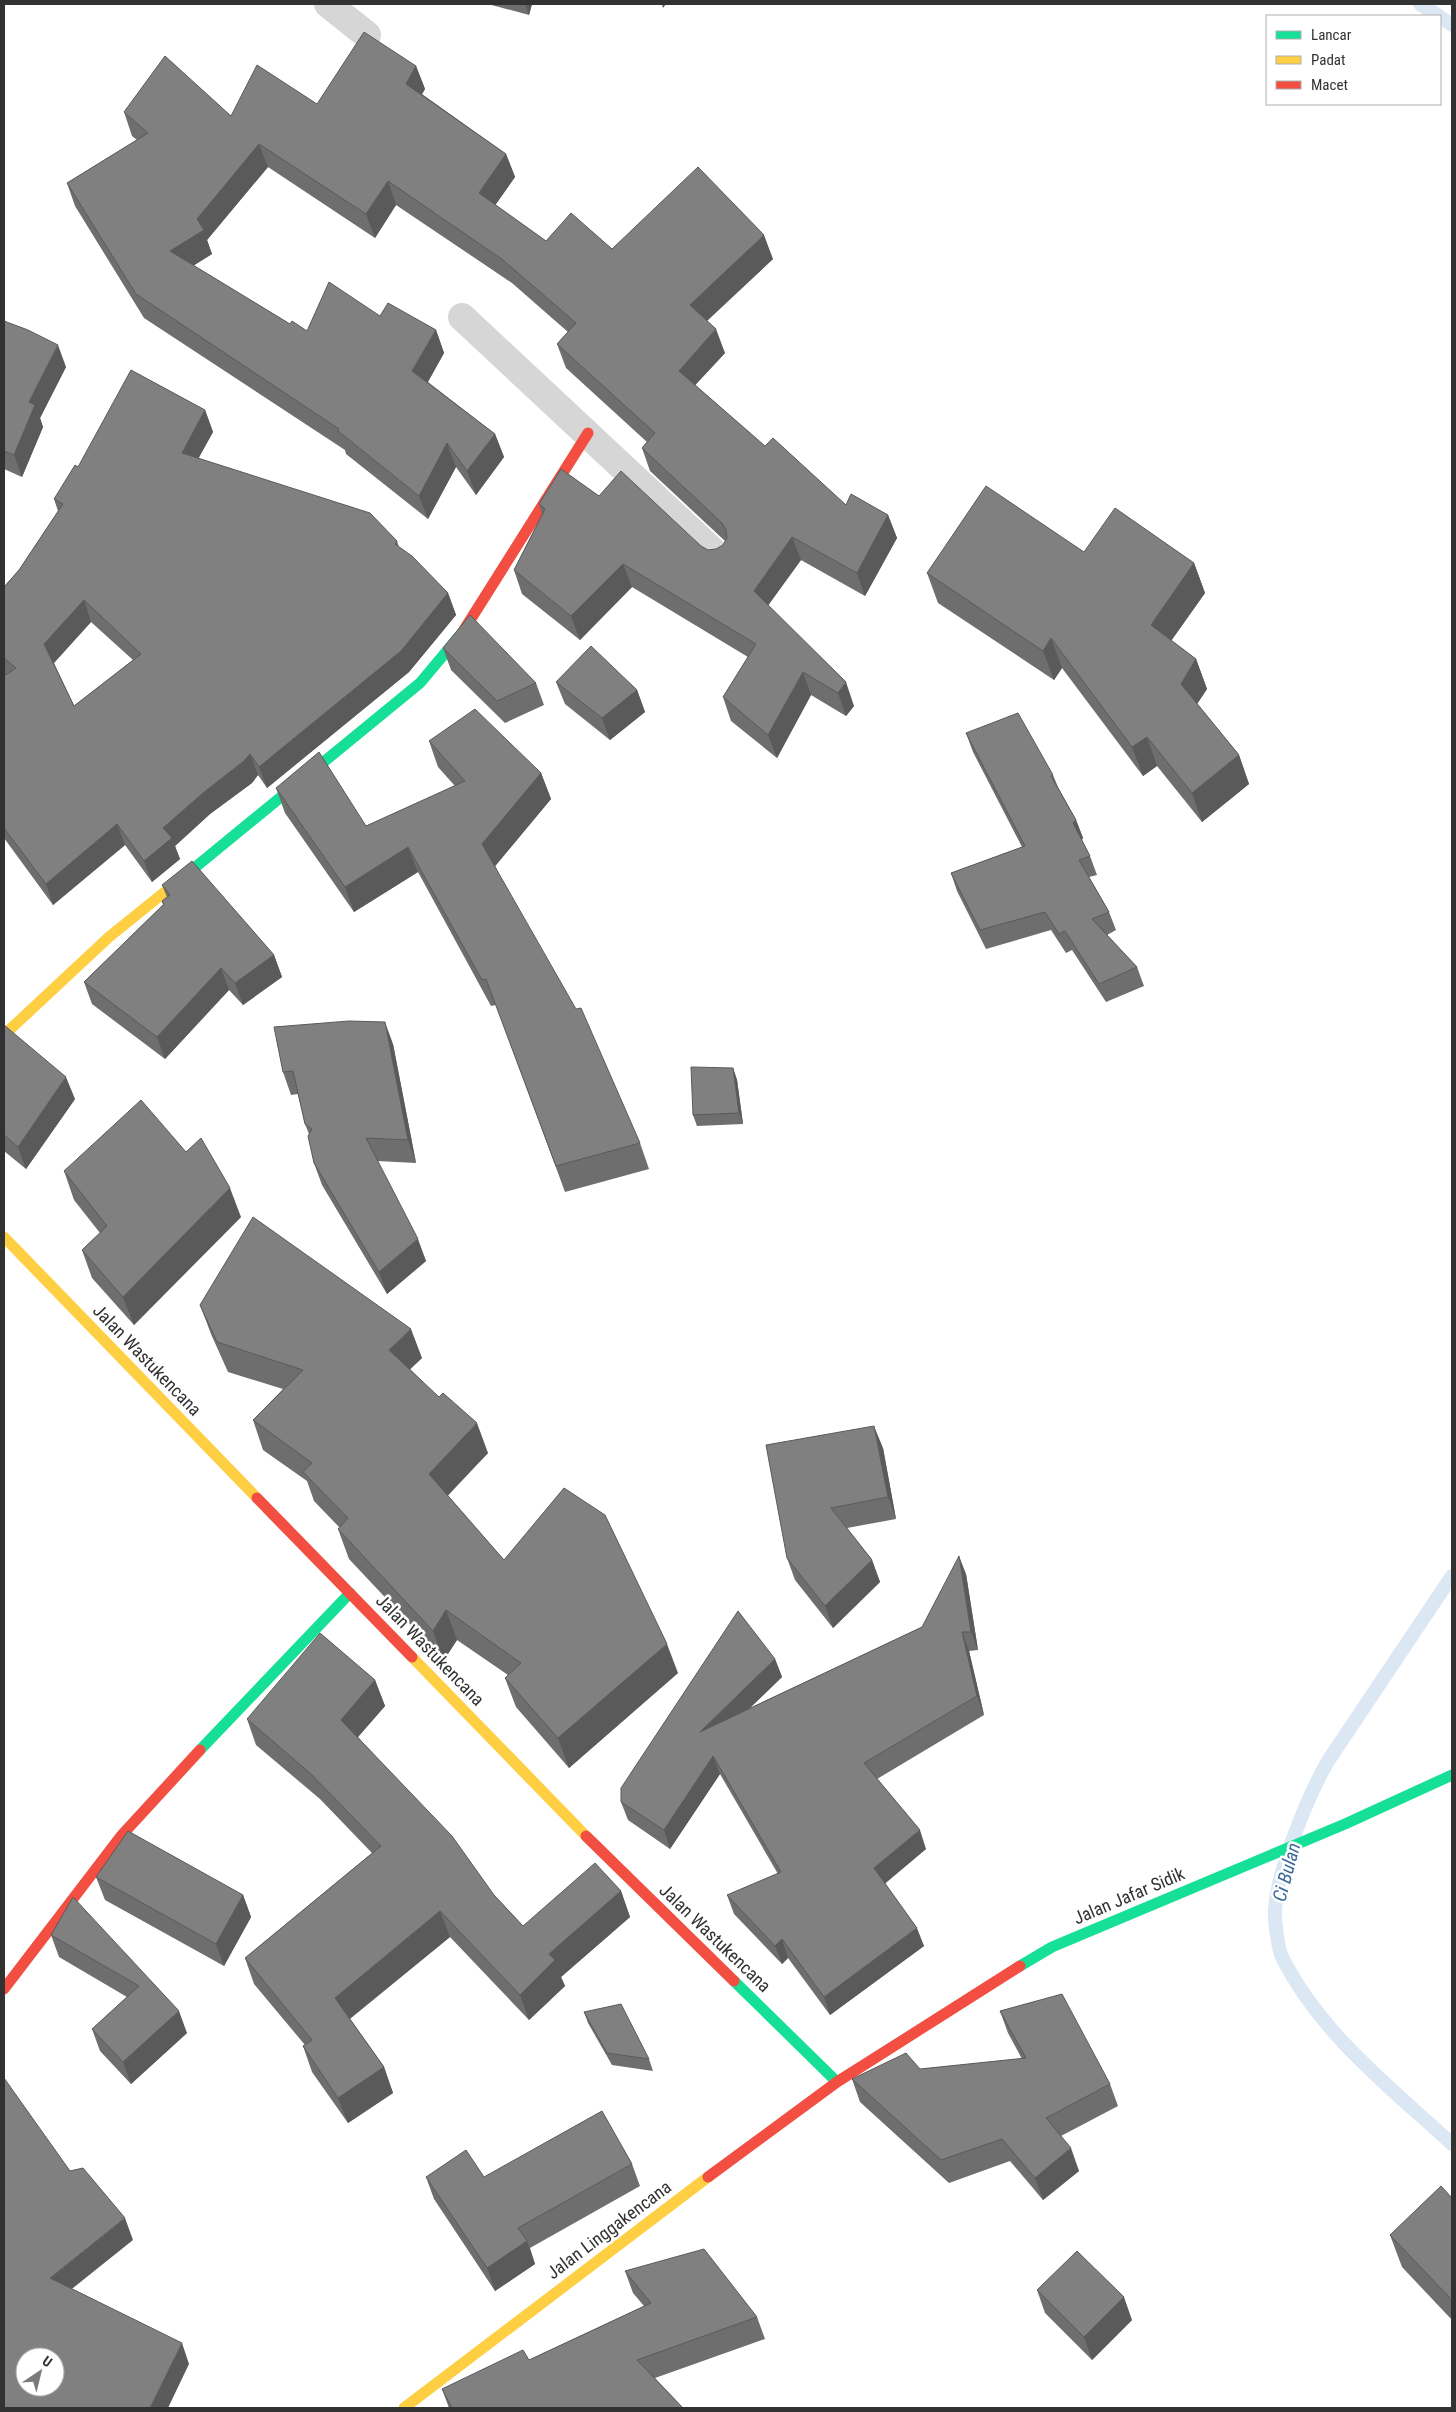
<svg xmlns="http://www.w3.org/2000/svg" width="1456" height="2412" viewBox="0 0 1456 2412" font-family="'Roboto Condensed',sans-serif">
<rect width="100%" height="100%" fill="#fff"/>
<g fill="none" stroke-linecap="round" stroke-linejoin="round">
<g stroke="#dce7f4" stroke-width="14">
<path d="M1420,4L1439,16"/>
<path d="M1440,17L1452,25"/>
<path d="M1452,1576L1328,1761C1308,1796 1273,1879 1275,1918C1276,1930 1278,1949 1283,1959C1321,2034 1392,2089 1452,2144"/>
</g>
<g stroke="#d6d6d6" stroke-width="28">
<path d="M328,4L367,35"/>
<path d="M462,317L720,558"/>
</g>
<g stroke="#16e098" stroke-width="11">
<path d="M187,874L420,683L462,633"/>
<path d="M200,1750L350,1593"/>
<path d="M1020,1966L1052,1947L1345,1824L1452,1775"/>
<path d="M734,1981L837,2082"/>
</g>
<g stroke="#ffcf43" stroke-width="11">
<path d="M4,1035L109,937L187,874"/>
<path d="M4,1237L257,1498"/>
<path d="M412,1657L586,1836"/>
<path d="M404,2408L708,2177"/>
</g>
<g stroke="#f24e42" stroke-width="11">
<path d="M462,633L588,433"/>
<path d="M257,1498L412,1657"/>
<path d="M586,1836L734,1981"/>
<path d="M4,1989L121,1836L200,1750"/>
<path d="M708,2177L837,2082L1020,1966"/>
</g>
</g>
<g fill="#6e6e6e" fill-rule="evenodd">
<path d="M488,4H532L529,15Z"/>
<path d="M416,66L425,89L422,94L506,154L515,177L495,205L546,241L612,249L773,259L707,321L725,353L695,385L765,446L846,505L888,515L897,538L865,596L801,560L768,605L854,706L846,716L811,695L777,758L731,721L723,697L748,657L632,587L580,640L522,594L514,570L542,515L539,504L599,496L708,550L716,549L723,545L725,541L650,471L642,448L647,442L566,368L557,344L568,332L512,283L396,205L375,238L268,167L207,240L212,254L193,266L290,324L307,331L380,316L436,330L444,353L428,382L495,434L504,457L476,495L456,467L428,519L346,454L345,450L144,318L75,206L67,183L137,140L132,136L124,112L231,116L317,104Z"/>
<path d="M4,321L66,367L40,418L43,427L22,477L4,469Z"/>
<path d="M205,410L213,432L198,458L397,541L399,547L448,593L456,615L409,672L267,788L258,775L252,783L210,814L175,846L180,859L152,882L125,845L53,905L4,838V676L5,675L4,673V587L19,570L58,511L54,499L78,467ZM91,622L133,660L74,706L54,663Z"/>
<path d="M1084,552L1194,563L1205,593L1171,641L1196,659L1207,689L1197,704L1239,755L1249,784L1202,822L1157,766L1143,776L1062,668L1054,680L938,603L927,573Z"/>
<path d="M443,648L536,683L544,705L505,723L451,670Z"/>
<path d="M556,682L637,690L645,712L610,740L565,704Z"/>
<path d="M966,733L1053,775L1058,787L1076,820L1083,838L1082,840L1090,856L1097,875L1089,877L1109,912L1116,930L1107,935L1137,967L1144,986L1106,1002L1072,950L1066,953L1051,930L986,949L957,891L951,873L1022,847L973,752Z"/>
<path d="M429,741L541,773L551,799L495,866L640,1143L649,1169L565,1192L496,1005L491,1006L418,872L354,912L285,813L276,788L366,826L455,786L438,767Z"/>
<path d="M162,885L274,955L282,977L243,1005L229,990L165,1059L92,1004L84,982L163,905L162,901L167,897Z"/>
<path d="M4,1026L75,1099L26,1169L4,1151Z"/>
<path d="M393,1044L416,1163L377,1161L426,1261L387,1294L322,1185L314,1163L309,1134L305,1124L298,1094L291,1095L283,1072Z"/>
<path d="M733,1068L737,1080L743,1124L697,1126L693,1115Z"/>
<path d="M64,1171L241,1217L134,1325L92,1278L82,1250L100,1233L74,1200Z"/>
<path d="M200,1305L422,1358L410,1369L488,1453L447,1495L504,1560L678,1673L569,1768L516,1707L505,1678L508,1675L457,1640L444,1660L349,1559L338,1529L340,1528L314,1501L307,1481L263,1450L253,1420L283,1389L228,1372L211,1334Z"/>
<path d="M883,1448L896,1519L847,1528L872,1560L880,1582L833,1628L795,1580L787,1558Z"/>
<path d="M966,1574L978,1650L969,1651L984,1715L877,1779L926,1849L885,1883L924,1946L830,2015L788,1958L782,1964L734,1914L727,1895L778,1874L720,1774L670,1849L628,1820L621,1802L775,1659L782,1677L750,1708L922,1627Z"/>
<path d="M375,1680L385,1706L358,1737L494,1895L523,1926L621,1891L630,1917L561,1977L565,1986L529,2020L450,1937L350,2019L384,2067L393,2093L348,2123L312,2072L303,2046L305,2045L254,1984L245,1958L372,1853L320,1799L256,1745L247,1719Z"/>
<path d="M96,1877L243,1895L251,1917L224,1966L105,1900Z"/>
<path d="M73,1897L187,2033L131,2084L100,2051L92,2029L127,1997L59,1957L51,1935Z"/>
<path d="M1000,2011L1110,2084L1118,2106L1061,2136L1079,2171L1043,2200L1010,2161L949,2183L860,2102L852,2079L920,2069L1022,2059L1008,2033Z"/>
<path d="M584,2012L649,2059L653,2071L612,2065L588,2023Z"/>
<path d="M632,2164L640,2186L530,2248L535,2264L495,2291L434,2199L426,2177H484Z"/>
<path d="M1452,2198V2320L1402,2267L1390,2235Z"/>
<path d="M625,2271L757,2317L765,2339L655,2378L683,2408H449L442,2389L529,2360L644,2306L633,2293Z"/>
<path d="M1037,2290L1132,2320L1092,2360L1045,2313Z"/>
</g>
<g fill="#5a5a5a">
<path d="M525,4H532L529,15Z"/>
<path d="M662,4H666L663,8Z"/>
<path d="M416,66L425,89L414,107L406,84Z"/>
<path d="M259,144L268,167L207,240L212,254L178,275L170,251Z"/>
<path d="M506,154L515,177L487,217L479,193Z"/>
<path d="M388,181L396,205L375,238L366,214Z"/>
<path d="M764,235L773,259L698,329L690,305Z"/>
<path d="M716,329L725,353L687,394L679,371Z"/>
<path d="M436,330L444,353L421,394L412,371Z"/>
<path d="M58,345L66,367L40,418L43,427L22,477L14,455L29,402Z"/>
<path d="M205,410L213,432L190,474L182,453Z"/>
<path d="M495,434L504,457L476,495L467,471Z"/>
<path d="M447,443L456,467L428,519L419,496Z"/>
<path d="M888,515L897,538L865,596L857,573Z"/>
<path d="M792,537L801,560L762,614L754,591Z"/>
<path d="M1194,563L1205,593L1161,655L1151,625Z"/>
<path d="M623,564L632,587L580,640L571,616Z"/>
<path d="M448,593L456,615L409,672L267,788L259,767Z"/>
<path d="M84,600L91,622L52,665L44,644Z"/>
<path d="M1051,638L1062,668L1054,680L1043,651Z"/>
<path d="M1196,659L1207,689L1191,713L1181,684Z"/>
<path d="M803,672L811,695L777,758L768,735Z"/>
<path d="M846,682L854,706L846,716L838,693Z"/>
<path d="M637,690L645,712L610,740L602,718Z"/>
<path d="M1147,737L1157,766L1143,776L1132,747Z"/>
<path d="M250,754L258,775L252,783L210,814L175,846L180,859L152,882L144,861L163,828L203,793Z"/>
<path d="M1239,755L1249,784L1202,822L1192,793Z"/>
<path d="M541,773L551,799L492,870L482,844Z"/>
<path d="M1076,820L1083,838L1080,842L1073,823Z"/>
<path d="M117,824L125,845L53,905L46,884Z"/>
<path d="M408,847L418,872L354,912L345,887Z"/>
<path d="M274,955L282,977L243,1005L235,983Z"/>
<path d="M221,968L229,990L165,1059L157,1037Z"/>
<path d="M385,1022L393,1044L416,1163L408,1140Z"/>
<path d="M733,1068L737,1080L743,1124L739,1113Z"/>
<path d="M66,1077L75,1099L26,1169L18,1147Z"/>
<path d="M230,1188L241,1217L134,1325L123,1297Z"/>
<path d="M418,1239L426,1261L387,1294L379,1272Z"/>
<path d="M411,1329L422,1358L400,1379L389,1350Z"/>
<path d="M477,1423L488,1453L440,1504L429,1474Z"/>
<path d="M874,1426L883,1448L896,1519L888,1497Z"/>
<path d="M959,1556L966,1574L978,1650L971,1632Z"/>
<path d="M872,1560L880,1582L833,1628L825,1606Z"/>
<path d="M446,1610L457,1640L444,1660L433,1631Z"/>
<path d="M962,1632L969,1651L984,1715L977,1696Z"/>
<path d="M667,1644L678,1673L569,1768L558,1738Z"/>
<path d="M775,1659L782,1677L706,1750L700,1732Z"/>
<path d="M375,1680L385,1706L350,1746L341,1720Z"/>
<path d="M713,1756L720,1774L670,1849L664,1830Z"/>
<path d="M920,1830L926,1849L881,1887L874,1868Z"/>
<path d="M621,1891L630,1917L561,1977L565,1986L529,2020L520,1995L549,1954Z"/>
<path d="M243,1895L251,1917L224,1966L216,1944Z"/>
<path d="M440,1911L450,1937L344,2023L335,1998Z"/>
<path d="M917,1928L924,1946L830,2015L824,1997Z"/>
<path d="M782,1939L788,1958L782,1964L775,1946Z"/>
<path d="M179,2011L187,2033L131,2084L123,2062Z"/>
<path d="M384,2067L393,2093L348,2123L338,2098Z"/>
<path d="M1071,2148L1079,2171L1043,2200L1035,2178Z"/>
<path d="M125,2218L133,2240L58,2300L50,2278Z"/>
<path d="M527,2241L535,2264L495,2291L487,2268Z"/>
<path d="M1124,2297L1132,2320L1092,2360L1084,2337Z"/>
<path d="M182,2343L189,2364L168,2408H150Z"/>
</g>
<g fill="#808080" stroke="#5a5a5a" fill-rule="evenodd">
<path d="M364,32L416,66L406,84L506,154L479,193L546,241L571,213L612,249L698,167L764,235L690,305L716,329L679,371L765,446L773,438L846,505L851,494L888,515L857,573L792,537L754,591L846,682L838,693L803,672L768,735L723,697L756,644L623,564L571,616L514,570L545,509L539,504L561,469L599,496L621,471L701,546L708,550L716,549L723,545L727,538L726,530L722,523L642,448L655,433L557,344L576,323L503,260L388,181L366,214L259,144L197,219L204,230L170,251L290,324L292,321L307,331L329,282L380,316L388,303L436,330L412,371L495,434L467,471L447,443L419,496L338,431L339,429L136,294L67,183L148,133L124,112L165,56L231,116L257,65L317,104Z"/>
<path d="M4,321L28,330L58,345L29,402L35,405L14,455L4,451Z"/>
<path d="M131,370L205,410L182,453L370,513L397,541L395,544L412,556L448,593L401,651L259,767L250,754L244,761L203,793L163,828L172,838L144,861L117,824L46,884L4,828V676L16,668L4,658V587L19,570L63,504L54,499L75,465L78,467ZM84,600L141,654L74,706L44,644Z"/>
<path d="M986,486L1084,552L1115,508L1194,563L1151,625L1196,659L1181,684L1239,755L1192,793L1147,737L1132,747L1051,638L1043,651L927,573Z"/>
<path d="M470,615L536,683L497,701L443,648Z"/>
<path d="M591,646L637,690L602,718L556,682Z"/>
<path d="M475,709L541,773L482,844L576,1009L581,1008L640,1143L556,1166L486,979L482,980L408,847L345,887L276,788L319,752L366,826L465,781L429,741Z"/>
<path d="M1018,713L1053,775L1051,776L1076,820L1073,823L1090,856L1079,860L1109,912L1092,919L1137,967L1099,984L1065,931L1059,934L1045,912L980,930L951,873L1025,846L966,733Z"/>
<path d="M192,861L274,955L235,983L221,968L157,1037L84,982L164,904L162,901L170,895L162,885Z"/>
<path d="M349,1021L385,1022L408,1140L366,1138L418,1239L379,1272L314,1163L308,1136L312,1129L305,1124L293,1071L283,1072L274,1027Z"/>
<path d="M4,1025L66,1077L18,1147L4,1135Z"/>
<path d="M691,1067L733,1068L739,1113L693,1115Z"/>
<path d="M141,1100L186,1152L201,1138L230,1188L123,1297L82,1250L107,1226L64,1171Z"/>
<path d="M253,1217L411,1329L389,1350L439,1397L443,1393L477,1423L429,1474L504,1560L564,1488L605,1515L667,1644L558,1738L505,1678L521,1663L446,1610L433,1631L338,1529L348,1518L303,1472L312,1463L253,1420L303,1370L217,1342L200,1305Z"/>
<path d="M874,1426L888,1497L831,1508L872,1560L825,1606L787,1558L766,1445Z"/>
<path d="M959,1556L971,1632H962L977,1696L864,1763L920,1830L874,1868L917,1928L824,1997L782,1939L775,1946L727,1895L781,1872L713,1756L664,1830L621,1802V1788L738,1611L775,1659L700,1732L922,1627Z"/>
<path d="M320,1633L375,1680L341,1720L452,1836L494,1895L523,1926L595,1863L621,1891L549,1954L555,1960L520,1995L440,1911L335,1998L384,2067L338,2098L303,2046L312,2040L245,1958L381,1846L311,1774L247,1719Z"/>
<path d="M128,1831L243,1895L216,1944L96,1877Z"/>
<path d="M73,1897L179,2011L123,2062L92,2029L139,1986L51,1935Z"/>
<path d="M1062,1994L1110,2084L1046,2118L1071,2148L1035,2178L1002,2139L941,2160L852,2079L906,2053L920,2069L1026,2058L1000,2011Z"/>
<path d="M621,2004L649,2059L607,2053L584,2012Z"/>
<path d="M4,2078L70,2171L83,2168L125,2218L50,2278L182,2343L150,2408H4ZM25,2357H55V2387H25Z"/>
<path d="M602,2111L632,2164L518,2228L527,2241L487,2268L426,2177L466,2150L484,2177Z"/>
<path d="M1441,2186L1452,2198V2300L1390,2235Z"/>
<path d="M704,2249L757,2317L637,2360L683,2408H452L442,2389L523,2350L529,2360L651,2303L625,2271Z"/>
<path d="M1077,2251L1124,2297L1084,2337L1037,2290Z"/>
</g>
<g text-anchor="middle" stroke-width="5" stroke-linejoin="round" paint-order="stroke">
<g font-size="18" fill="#323232" stroke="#fff">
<text transform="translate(147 1360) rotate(46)" y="6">Jalan Wastukencana</text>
<text transform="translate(430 1650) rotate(46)" y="6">Jalan Wastukencana</text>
<text transform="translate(1129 1896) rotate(-23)" y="6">Jalan Jafar Sidik</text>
<text transform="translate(715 1938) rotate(44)" y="6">Jalan Wastukencana</text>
<text transform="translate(609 2230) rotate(-37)" y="6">Jalan Linggakencana</text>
</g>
<g font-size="19" font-style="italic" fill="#3c6999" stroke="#fff">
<text transform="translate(1286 1872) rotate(-75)" y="7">Ci Bulan</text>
</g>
</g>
<rect width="1456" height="2412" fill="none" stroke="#323232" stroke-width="10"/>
<rect x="1266" y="15" width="175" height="90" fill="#ffffff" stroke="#adadad"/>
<rect x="1276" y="31" width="25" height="8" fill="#16e098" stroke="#adadad"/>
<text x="1311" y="40" font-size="15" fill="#323232">Lancar</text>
<rect x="1276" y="56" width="25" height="8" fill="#ffcf43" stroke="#adadad"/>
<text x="1311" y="65" font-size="15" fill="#323232">Padat</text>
<rect x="1276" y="81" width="25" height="8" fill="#f24e42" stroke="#adadad"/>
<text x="1311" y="90" font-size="15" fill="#323232">Macet</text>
<g transform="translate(40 2372) rotate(35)"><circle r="24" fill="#ffffff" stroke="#adadad"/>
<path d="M0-4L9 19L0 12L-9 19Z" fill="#7a7a7a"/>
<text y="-8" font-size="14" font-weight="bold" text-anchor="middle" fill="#323232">U</text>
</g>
</svg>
